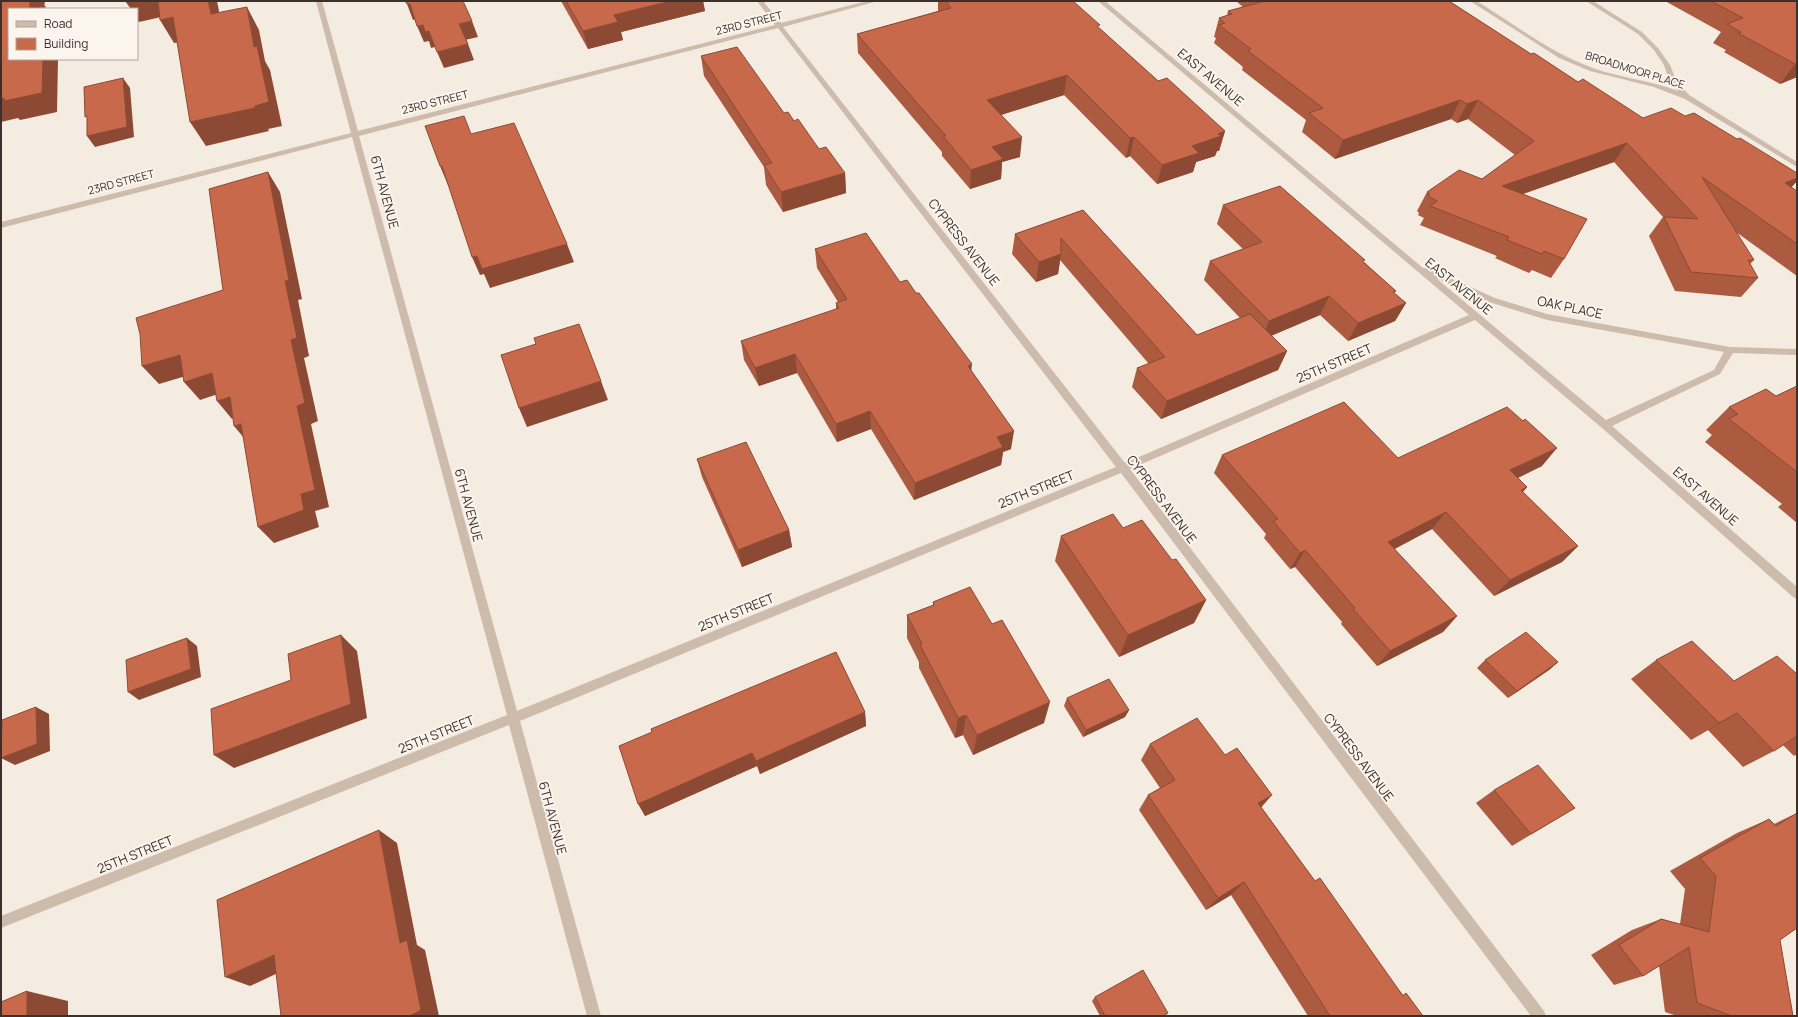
<svg xmlns="http://www.w3.org/2000/svg" width="1798" height="1017" viewBox="0 0 1798 1017" font-family="Manrope,sans-serif">
<rect width="100%" height="100%" fill="#f4ebe1"/>
<g fill="none" stroke-linecap="round" stroke-linejoin="round">
<g fill="#cdbbac" fill-rule="evenodd">
<path d="M316,1H322L358,131L775,25L757,1H763L781,23L867,1H878L783,27L1125,463L1469,315L1098,1H1105L1423,268H1428L1495,298L1547,314L1730,347L1797,349V355L1733,353L1720,374L1612,426L1797,587V599L1793,597L1602,428L1475,320L1130,469L1544,1011L1546,1016H1531L1121,473L520,721L601,1016H587L509,725L1,928V916L507,715L352,137L1,228V222L351,133ZM778,28L1116,467L517,711L359,136ZM1436,278L1489,302L1547,320L1724,352L1714,370L1606,420Z"/>
<path d="M1470,1H1477C1515,25 1551,53 1593,68C1620,78 1650,80 1678,91L1669,80L1664,65L1654,50L1638,34L1586,1H1593L1642,32L1658,48L1670,65L1676,80L1689,95L1797,162V167L1685,99L1654,87L1590,71L1559,58Z"/>
</g>
</g>
<g fill="#ac5a40">
<path d="M561,1H703L705,11L621,32L623,40L588,49Z"/>
<path d="M938,1H1073L1099,28L1156,79L1225,131L1219,151H1217L1215,156L1196,162L1193,172L1157,184L1130,156L1126,158L1064,95L1001,115L1020,157L1002,162L1001,179L970,189L942,156V152L858,53L857,34L938,11Z"/>
<path d="M1236,1H1449L1531,54L1578,82L1643,118L1685,116L1797,181L1791,187L1797,191V276L1736,232L1754,260L1750,264L1758,278L1741,297L1675,291L1649,236L1663,217L1614,162L1523,194L1564,259L1551,278L1532,270L1529,273L1495,258L1497,256L1420,225L1424,218L1418,215L1419,213L1417,211L1427,192L1482,179L1515,155L1468,119L1457,123L1451,119L1335,159L1302,132L1306,120L1242,70L1243,67L1214,43L1216,38L1214,37L1219,18L1227,15L1228,11L1243,7Z"/>
<path d="M1665,1H1797V77L1780,84L1724,52L1726,50L1713,43L1721,32Z"/>
<path d="M701,56L784,113L794,121L819,149L845,173L846,193L783,212L766,185L764,167L704,76Z"/>
<path d="M1223,205L1364,262L1396,291L1394,293L1406,303L1395,321L1348,341L1320,315L1271,336L1287,351L1278,370L1161,419L1132,387L1137,368L1149,364L1060,260L1058,274L1036,282L1012,254L1015,234L1083,210L1197,335L1240,318L1204,280L1210,261L1243,249L1217,224Z"/>
<path d="M815,249L900,282L971,371L1011,449L1003,452L1001,465L914,500L871,429L837,442L797,373L759,386L744,360L741,341L836,309V303L838,302L817,268Z"/>
<path d="M1797,386V523L1778,507L1782,504L1705,442L1712,435L1706,430L1729,407L1776,396Z"/>
<path d="M1222,455L1398,458L1542,466L1518,478L1527,487L1523,492L1578,546L1562,562L1494,596L1432,529L1394,549L1457,616L1443,632L1377,666L1341,624L1342,622L1295,567L1290,569L1264,538L1266,534L1214,473Z"/>
<path d="M697,459L789,530L792,547L742,567L702,477Z"/>
<path d="M1123,528L1172,560L1206,600L1194,623L1119,657L1055,561L1061,536Z"/>
<path d="M933,602L1044,723L973,755L963,735L955,738L919,668V662L907,638V615L933,605Z"/>
<path d="M1485,660L1558,662L1549,670L1508,698L1477,668Z"/>
<path d="M1656,660L1734,681L1797,674V754L1794,756L1783,745L1774,751L1743,767L1708,730L1691,740L1631,679Z"/>
<path d="M1067,698L1129,710L1125,717L1083,737L1064,706Z"/>
<path d="M865,712L866,726L760,774L757,766L645,816L619,746Z"/>
<path d="M1150,744L1261,807L1315,881L1403,995L1406,993L1423,1016H1308L1231,895L1206,910L1139,810L1148,795L1160,788L1141,760Z"/>
<path d="M1494,790L1575,808L1512,846L1476,803Z"/>
<path d="M1797,813L1780,940L1793,1016H1677L1665,1012L1659,966L1643,976L1614,985L1591,955L1632,930L1661,919L1680,924L1685,889L1670,871L1737,833L1769,819L1774,824Z"/>
<path d="M1095,997L1164,1016H1100L1092,1001Z"/>
</g>
<g fill="#8c4a34">
<path d="M30,1H45L44,9H30Z"/>
<path d="M125,1H162L170,15L139,22L137,19V9H131Z"/>
<path d="M208,1H217L224,37L211,14Z"/>
<path d="M671,1H703L705,11L621,32L623,40L588,49L583,31L614,15Z"/>
<path d="M407,4H410L416,19L413,20Z"/>
<path d="M247,7L259,30L265,61L270,70L282,126L268,129L269,131L206,146L190,122L255,106L254,47Z"/>
<path d="M173,17L188,41L174,43L160,20Z"/>
<path d="M472,21L478,37L465,40L459,24Z"/>
<path d="M423,25L429,31L435,47L431,48L429,41L424,42L417,26Z"/>
<path d="M468,44L474,60L444,68L437,52Z"/>
<path d="M43,59H58L57,112L20,120L18,118L1,122V99Z"/>
<path d="M1795,64H1797V77L1780,84Z"/>
<path d="M1067,75L1064,95L985,120L987,100Z"/>
<path d="M123,78L130,88L134,137L95,147L87,136Z"/>
<path d="M1460,100L1451,119L1335,159L1343,140Z"/>
<path d="M1478,100L1468,119L1457,123L1467,104Z"/>
<path d="M1225,131L1219,151H1217L1215,156L1196,162L1193,172L1157,184L1162,165L1192,146L1218,134Z"/>
<path d="M1022,137L1020,157L1002,162L1001,179L970,189L971,170L992,147Z"/>
<path d="M1134,137L1130,156L1126,158L1130,138Z"/>
<path d="M1627,143L1614,162L1490,205L1502,186Z"/>
<path d="M440,166H442L450,184L448,185Z"/>
<path d="M268,172L280,192L302,299L298,300L309,356L304,358L318,421L311,424L329,507L315,511L319,527L274,543L258,527L301,494L297,406L291,340Z"/>
<path d="M845,173L846,193L783,212L781,192Z"/>
<path d="M1797,178V181L1785,195V183Z"/>
<path d="M567,244L574,262L490,288L484,274L480,275L472,257L477,256Z"/>
<path d="M1061,254L1058,274L1036,282L1039,262Z"/>
<path d="M1329,296L1320,315L1261,340L1269,321Z"/>
<path d="M1406,303L1395,321L1348,341L1358,323Z"/>
<path d="M1287,351L1278,370L1161,419L1167,401Z"/>
<path d="M795,354L797,373L759,386L755,368Z"/>
<path d="M180,355L196,373L159,384L142,366Z"/>
<path d="M972,364L970,383L968,366Z"/>
<path d="M212,373L227,391L200,400L184,382Z"/>
<path d="M601,381L608,400L527,427L519,408Z"/>
<path d="M230,397L245,415L232,419L217,401Z"/>
<path d="M870,411L871,429L837,442L836,424Z"/>
<path d="M241,424L249,444L234,426Z"/>
<path d="M1014,431L1011,449L1003,452L1001,465L914,500L915,483L997,437Z"/>
<path d="M1557,448L1542,466L1496,488L1510,470Z"/>
<path d="M1527,487L1512,504L1521,490Z"/>
<path d="M1446,512L1432,529L1376,559L1388,542Z"/>
<path d="M789,530L792,547L742,567L738,550Z"/>
<path d="M1578,546L1562,562L1494,596L1510,580Z"/>
<path d="M1305,550L1295,567L1290,569L1300,553Z"/>
<path d="M1206,600L1194,623L1119,657L1128,635Z"/>
<path d="M1457,616L1443,632L1377,666L1390,651Z"/>
<path d="M341,635L357,651L367,718L234,768L214,755Z"/>
<path d="M187,638L197,646L201,677L139,700L128,692Z"/>
<path d="M1558,662L1549,670L1508,698L1517,691Z"/>
<path d="M1050,702L1044,723L973,755L977,735Z"/>
<path d="M36,707L49,714L50,751L15,765L1,758Z"/>
<path d="M1129,710L1125,717L1083,737L1086,730Z"/>
<path d="M865,712L866,726L760,774L756,761Z"/>
<path d="M1737,713L1708,730L1691,740L1719,723Z"/>
<path d="M966,715L963,735L955,738L958,718Z"/>
<path d="M752,753L757,766L645,816L638,804Z"/>
<path d="M1272,795L1259,810L1258,803Z"/>
<path d="M379,830L397,843L417,945L425,950L439,1016H410L400,943Z"/>
<path d="M1244,882L1231,895L1206,910L1218,898Z"/>
<path d="M274,955L297,964L250,986L225,977Z"/>
<path d="M27,991L68,1001V1016H27Z"/>
</g>
<g fill="#c8694b" stroke="#8c4a34">
<path d="M1,1H30V9H9V59H43L42,93L4,101V98L1,99Z"/>
<path d="M158,1H208L211,14L247,7L254,47L257,46L269,102L255,106V108L190,122L173,17L160,20Z"/>
<path d="M405,1H463L472,21L459,24L468,44L437,52L429,31L425,32L423,25L417,26L410,4H407Z"/>
<path d="M566,1H671L614,15L618,22L583,31Z"/>
<path d="M946,1H1073L1100,25L1097,26L1156,79L1158,81L1167,78L1225,131L1218,134L1221,136L1192,146L1199,153L1162,165L1134,137L1130,138L1067,75L987,100L1022,137L992,147L1003,159L971,170L943,136H946L857,34L951,8Z"/>
<path d="M1265,1H1449L1531,54L1534,53L1578,82L1583,79L1643,118L1671,108L1685,116L1694,113L1737,139L1740,138L1797,173V178L1785,183L1797,191V244L1702,177L1754,260H1748L1758,278L1691,272L1664,217L1698,219L1627,143L1502,186L1587,219L1564,259L1544,251L1542,254L1507,240L1509,237L1430,206L1437,201L1428,196L1430,194L1427,192L1459,170L1482,179L1534,141L1478,100L1467,104L1460,100L1343,140L1309,113L1323,108L1248,51L1251,49L1219,25L1225,23L1219,18L1232,14L1228,11Z"/>
<path d="M1711,1H1797V64H1795L1738,33L1741,32L1727,24L1743,18Z"/>
<path d="M45,6V9H31Z"/>
<path d="M737,47L784,113L788,112L794,121L798,119L819,149L826,147L845,173L781,192L764,165L772,163L701,56Z"/>
<path d="M123,78L127,127L87,136V116L85,117L84,87Z"/>
<path d="M464,116L471,134L514,123L567,244L482,269L477,256L472,257L442,166H440L425,126Z"/>
<path d="M268,172L289,280L285,281L297,338L291,340L305,403L297,406L315,490L301,494L304,510L258,527L241,424L234,426L230,397L217,401L212,373L184,382L180,355L142,366L140,334L136,318L223,290L209,189Z"/>
<path d="M1280,186L1365,260L1362,261L1396,291L1393,292L1406,303L1358,323L1329,296L1269,321L1210,261L1262,242L1223,205Z"/>
<path d="M1083,210L1197,335L1250,314L1287,351L1167,401L1137,368L1165,357L1061,238V254L1039,262L1015,234Z"/>
<path d="M866,233L900,282L907,280L916,293H919L972,364L968,366L1014,431L997,437L1003,447L915,483L870,411L836,424L795,354L755,368L741,341L839,308L836,303L847,299L815,249Z"/>
<path d="M579,324L601,381L519,408L501,355L536,344L534,338Z"/>
<path d="M1797,386V472L1729,419L1738,414L1729,407L1766,389L1776,396Z"/>
<path d="M1344,402L1398,458L1507,407L1523,421L1525,419L1557,448L1510,470L1527,487L1521,490L1578,546L1510,580L1446,512L1388,542L1457,616L1390,651L1353,609L1355,608L1305,550L1300,553L1273,521L1278,519L1222,455Z"/>
<path d="M746,442L789,530L738,550L697,459Z"/>
<path d="M1113,514L1123,528L1142,520L1172,560L1176,559L1206,600L1128,635L1061,536Z"/>
<path d="M970,587L992,624L1002,620L1050,702L977,735L966,715L958,718L920,645L922,644L907,615L934,605L933,602Z"/>
<path d="M1526,632L1558,662L1517,691L1485,660Z"/>
<path d="M341,635L351,704L214,755L211,709L291,680L288,654Z"/>
<path d="M187,638L191,669L128,692L126,660Z"/>
<path d="M1692,641L1734,681L1777,656L1797,674V736L1774,751L1737,713L1719,723L1656,660Z"/>
<path d="M836,652L865,712L756,761L752,753L638,804L619,746L652,732L651,729Z"/>
<path d="M1109,679L1129,710L1086,730L1067,698Z"/>
<path d="M36,707L37,744L1,758L2,720Z"/>
<path d="M1197,718L1225,755L1237,748L1272,795L1258,803L1315,881L1320,878L1403,996L1406,993L1423,1016H1330L1244,882L1218,898L1148,795L1175,780L1150,744Z"/>
<path d="M1538,765L1575,808L1531,834L1494,790Z"/>
<path d="M1797,813V928L1780,940L1793,1016H1732L1697,1003L1689,947L1643,976L1619,945L1661,919L1709,932L1716,876L1700,858L1769,819L1776,826Z"/>
<path d="M379,830L400,943L407,940L421,1010L410,1016H281L274,955L225,977L217,900Z"/>
<path d="M1143,970L1168,1013L1163,1016H1105L1095,997Z"/>
<path d="M27,991V1016H1V1002Z"/>
</g>
<g text-anchor="middle" stroke-width="4" stroke-linejoin="round" paint-order="stroke">
<g font-size="11" fill="#3b302b" stroke="#fbf5ee">
<text transform="translate(749 23) rotate(-14)" y="4">23RD STREET</text>
<text transform="translate(1635 70) rotate(17)" y="4">BROADMOOR PLACE</text>
<text transform="translate(435 102) rotate(-14)" y="4">23RD STREET</text>
<text transform="translate(121 182) rotate(-15)" y="4">23RD STREET</text>
</g>
<g font-size="13" fill="#3b302b" stroke="#fbf5ee">
<text transform="translate(1211 77) rotate(40)" y="5">EAST AVENUE</text>
<text transform="translate(385 192) rotate(75)" y="5">6TH AVENUE</text>
<text transform="translate(964 242) rotate(52)" y="5">CYPRESS AVENUE</text>
<text transform="translate(1459 286) rotate(39)" y="5">EAST AVENUE</text>
<text transform="translate(1570 307) rotate(12)" y="5">OAK PLACE</text>
<text transform="translate(1334 363) rotate(-23)" y="5">25TH STREET</text>
<text transform="translate(1036 489) rotate(-22)" y="5">25TH STREET</text>
<text transform="translate(1706 496) rotate(41)" y="5">EAST AVENUE</text>
<text transform="translate(1162 499) rotate(53)" y="5">CYPRESS AVENUE</text>
<text transform="translate(469 505) rotate(75)" y="5">6TH AVENUE</text>
<text transform="translate(736 612) rotate(-22)" y="5">25TH STREET</text>
<text transform="translate(436 734) rotate(-22)" y="5">25TH STREET</text>
<text transform="translate(1359 757) rotate(53)" y="5">CYPRESS AVENUE</text>
<text transform="translate(553 818) rotate(75)" y="5">6TH AVENUE</text>
<text transform="translate(135 854) rotate(-22)" y="5">25TH STREET</text>
</g>
</g>
<rect width="1798" height="1017" fill="none" stroke="#3b302b" stroke-width="4"/>
<rect x="8" y="8" width="130" height="52" fill="#fbf5ee" stroke="#aea6a0"/>
<rect x="16" y="21" width="20" height="6" fill="#cdbbac" stroke="#aea6a0"/>
<text x="44" y="28" font-size="12" fill="#3b302b">Road</text>
<rect x="16" y="38" width="20" height="12" fill="#c8694b" stroke="#aea6a0"/>
<text x="44" y="48" font-size="12" fill="#3b302b">Building</text>
</svg>
